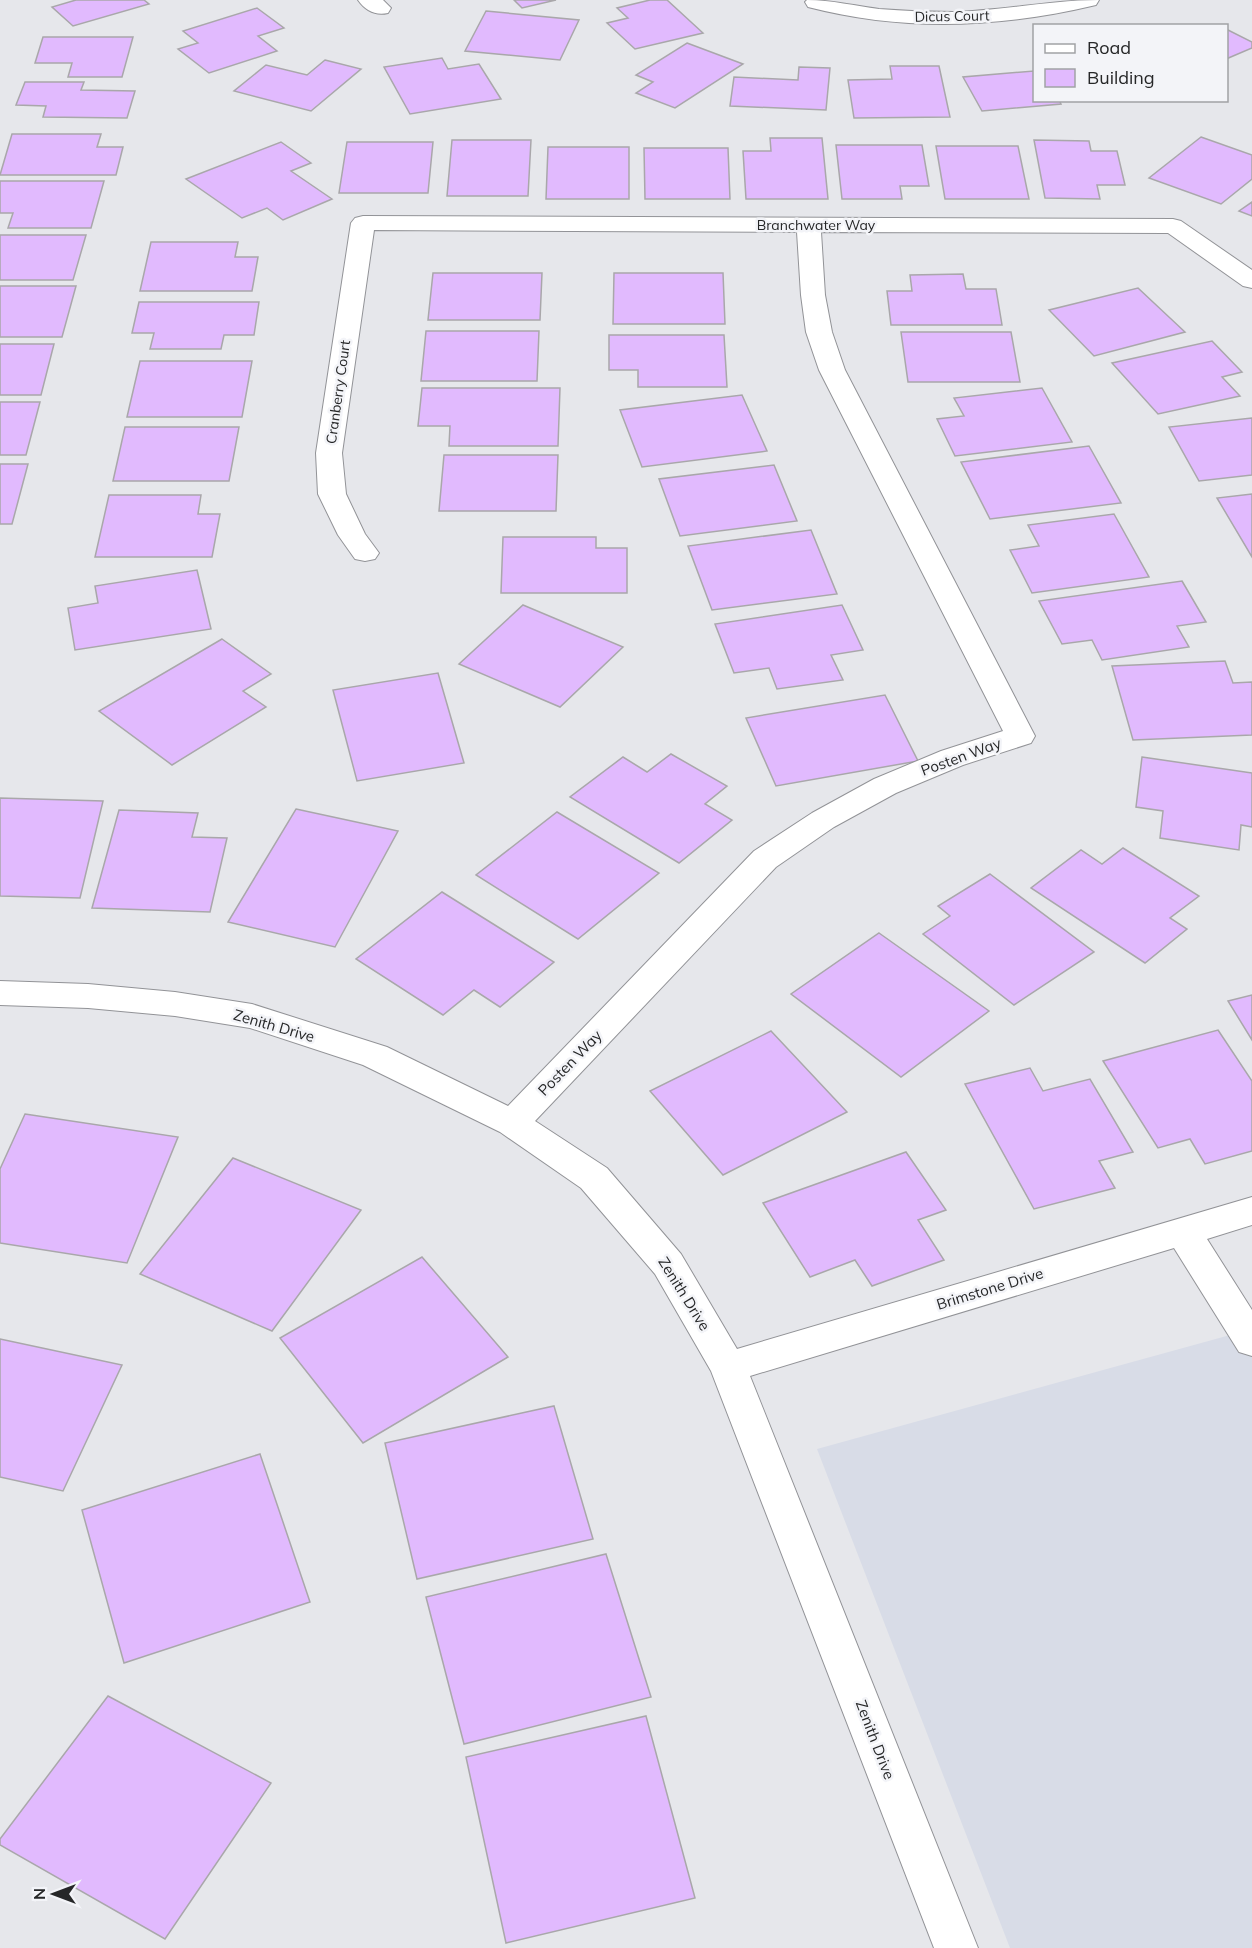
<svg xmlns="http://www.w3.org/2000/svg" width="1252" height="1948" viewBox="0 0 1252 1948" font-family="Mulish,sans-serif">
<rect width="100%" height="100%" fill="#e6e7eb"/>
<path fill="#d8dce7" d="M1252,1329V1948H1010L817,1449Z"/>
<g fill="#e1bafe" stroke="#a9a7aa" stroke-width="1.5">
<path d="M76,0H144L149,4L73,26L52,7Z"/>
<path d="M514,0H556L522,8Z"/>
<path d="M650,0H667L703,33L635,49L607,23L628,18L617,8Z"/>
<path d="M257,8L284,28L258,36L277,51L209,73L178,49L198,43L183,31Z"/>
<path d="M486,11L579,20L560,60L465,51Z"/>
<path d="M1226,29L1252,42V48L1226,59Z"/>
<path d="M43,37H133L122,77H68L72,63H35Z"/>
<path d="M687,43L743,64L675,108L636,93L653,82L636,75Z"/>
<path d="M442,58L448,69L479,64L501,99L410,114L384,67Z"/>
<path d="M325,60L361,69L311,111L234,91L266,65L307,75Z"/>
<path d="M890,66H939L950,117L854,118L848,80L892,79Z"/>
<path d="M799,67L830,68L826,110L730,106L734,77L798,80Z"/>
<path d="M1034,71V100H1059L1061,104L982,111L963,77Z"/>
<path d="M25,82H84L81,90L135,91L127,118L43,117L46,106L16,105Z"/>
<path d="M12,134H101L97,147H123L116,175H0Z"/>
<path d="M1201,137L1252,155V179L1221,204L1149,178Z"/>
<path d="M770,138H822L828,199H746L743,151H771Z"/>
<path d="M452,140H531L528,196H447Z"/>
<path d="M1034,140L1089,141L1091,151H1117L1125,185H1097L1100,199L1045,198Z"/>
<path d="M281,142L311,163L291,171L332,199L283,220L267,208L242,218L186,179Z"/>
<path d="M347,142H433L428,193H339Z"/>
<path d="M836,145H922L929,186H900L902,199H842Z"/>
<path d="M936,146H1018L1029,199H945Z"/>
<path d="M548,147H629V199H546Z"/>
<path d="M644,148H728L730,199H645Z"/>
<path d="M0,181H104L91,228H8L13,213H0Z"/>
<path d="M1252,202V216L1239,211Z"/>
<path d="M0,235H86L73,280H0Z"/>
<path d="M151,242H238L235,257H258L252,291H140Z"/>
<path d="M433,273H542L540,320H428Z"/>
<path d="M614,273H723L725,324H613Z"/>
<path d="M963,274L966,289H996L1002,325H891L887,291H912L910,275Z"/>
<path d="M0,286H76L62,337H0Z"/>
<path d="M1138,288L1185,332L1094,356L1049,310Z"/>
<path d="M139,302H259L254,335H224L221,349H150L154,333H132Z"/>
<path d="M426,331H539L537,381H421Z"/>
<path d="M901,332H1011L1020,382H908Z"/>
<path d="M609,335H724L727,387H638V370H609Z"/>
<path d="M1212,341L1242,372L1222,377L1240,396L1158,414L1112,363Z"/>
<path d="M0,344H54L41,395H0Z"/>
<path d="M140,361H252L242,417H127Z"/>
<path d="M422,388H560L558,446H449L450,426H418Z"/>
<path d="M1042,388L1072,442L955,456L937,419L964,416L954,398Z"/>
<path d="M742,395L767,451L642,467L620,410Z"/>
<path d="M0,402H40L26,455H0Z"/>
<path d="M1252,418V475L1199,481L1169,427Z"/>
<path d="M125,427H239L229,481H113Z"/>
<path d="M1089,446L1121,503L990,519L961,462Z"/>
<path d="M444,455H558L556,511H439Z"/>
<path d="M0,464H28L12,524H0Z"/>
<path d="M774,465L797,521L680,536L659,479Z"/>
<path d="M1252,494V557L1217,498Z"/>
<path d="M109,495H201L198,514H220L212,557H95Z"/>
<path d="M1114,514L1149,577L1032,593L1010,550L1039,546L1028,525Z"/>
<path d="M811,530L837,594L712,610L688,546Z"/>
<path d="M503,537H596V548H627V593H501Z"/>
<path d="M197,570L211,629L75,650L68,608L98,603L95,586Z"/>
<path d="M1182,581L1206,622L1177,626L1189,647L1102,660L1092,640L1062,644L1039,601Z"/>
<path d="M523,605L623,647L560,707L459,664Z"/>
<path d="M842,605L863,650L831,655L843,680L777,689L769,668L734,673L715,624Z"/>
<path d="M222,639L271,674L243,691L266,707L172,765L99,711Z"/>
<path d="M1225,661L1233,683L1252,682V735L1133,740L1112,666Z"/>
<path d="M438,673L464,763L357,781L333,690Z"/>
<path d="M885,695L918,761L776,786L746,718Z"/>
<path d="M671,754L727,786L705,804L732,820L679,863L570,797L623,757L647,772Z"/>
<path d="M1142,757L1252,773V827L1241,825L1239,850L1160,838L1163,811L1136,807Z"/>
<path d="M0,798L103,801L80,898L0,896Z"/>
<path d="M296,809L398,831L335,947L228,922Z"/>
<path d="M119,810L198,813L192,837L227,838L210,912L92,908Z"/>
<path d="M557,812L659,873L578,939L476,875Z"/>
<path d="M1123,848L1199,896L1170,918L1187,929L1145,963L1031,888L1081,850L1102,864Z"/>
<path d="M990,874L1094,952L1014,1005L923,934L950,916L938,906Z"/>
<path d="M442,892L554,962L500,1007L474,990L443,1015L356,959Z"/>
<path d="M879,933L989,1011L901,1077L791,994Z"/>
<path d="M1252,995V1040L1228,1001Z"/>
<path d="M1218,1030L1252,1081V1151L1205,1164L1190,1139L1158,1148L1103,1061Z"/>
<path d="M771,1031L847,1112L723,1175L650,1091Z"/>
<path d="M1030,1068L1043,1091L1090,1079L1133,1152L1099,1161L1115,1188L1034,1209L965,1084Z"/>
<path d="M25,1114L178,1137L127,1263L0,1243V1169Z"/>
<path d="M906,1152L946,1210L918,1220L944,1260L872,1286L855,1260L810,1277L763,1203Z"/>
<path d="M233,1158L361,1210L272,1331L140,1274Z"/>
<path d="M422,1257L508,1357L363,1443L280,1338Z"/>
<path d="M0,1339L122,1365L63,1491L0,1477Z"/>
<path d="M554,1406L593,1539L417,1579L385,1443Z"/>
<path d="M260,1454L310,1602L124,1663L82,1510Z"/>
<path d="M606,1554L651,1697L464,1744L426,1597Z"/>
<path d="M108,1696L271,1783L165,1939L0,1845V1839Z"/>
<path d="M646,1716L695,1898L506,1943L466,1757Z"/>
</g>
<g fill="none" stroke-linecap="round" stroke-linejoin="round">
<g stroke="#929397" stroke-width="2">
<g id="minor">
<path d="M358,0H383L391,8L388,13C375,16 365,10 358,0Z"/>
<path d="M807,0C832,0 855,6 879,9C904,11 928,12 953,12C1002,11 1050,0 1099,0L1096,5C1000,28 904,32 808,7L805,2Z"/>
<path d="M363,216L1173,219L1181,221L1252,270V288L1243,286L1168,233L821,232L825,295L832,332L845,370L1035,736L1031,743L963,765L896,793L834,827L776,867L535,1121L607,1168L681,1254L737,1349L1252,1197V1225L1207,1239L1252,1310V1356L1239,1352L1174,1248L750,1376L978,1948H934L711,1371L655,1274L581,1188L500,1132L363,1065L250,1028L175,1016L88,1008L0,1005V981L88,984L175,992L252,1004L387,1047L508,1106L754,851L812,813L874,779L941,751L1003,731L819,370L806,332L801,295L797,232L374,230L342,453L346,494L365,534L379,553L375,559L365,561L355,559L338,535L318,494L316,453L351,223L355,218Z"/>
</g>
</g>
<use href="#minor" fill="#fff" fill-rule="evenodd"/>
</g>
<g text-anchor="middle" stroke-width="5" stroke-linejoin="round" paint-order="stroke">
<g font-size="14" fill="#262728" stroke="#f3f4f8">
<text transform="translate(952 16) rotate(-1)" y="5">Dicus Court</text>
<text x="816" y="230">Branchwater Way</text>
<text transform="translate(338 392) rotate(-82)" y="5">Cranberry Court</text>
</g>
<g font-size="15" fill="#262728" stroke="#f3f4f8">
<text transform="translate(961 757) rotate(-20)" y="5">Posten Way</text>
<text transform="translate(274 1026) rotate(16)" y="5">Zenith Drive</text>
<text transform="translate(570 1063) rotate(-46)" y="5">Posten Way</text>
<text transform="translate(990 1289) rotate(-17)" y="5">Brimstone Drive</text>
<text transform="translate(684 1294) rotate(58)" y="5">Zenith Drive</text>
<text transform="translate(875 1740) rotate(69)" y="5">Zenith Drive</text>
</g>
</g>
<rect x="1033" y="24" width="195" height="78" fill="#f3f4f8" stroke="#a1a2a5" stroke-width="1.5"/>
<rect x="1045" y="44" width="30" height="9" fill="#ffffff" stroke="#a1a2a5" stroke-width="1.5"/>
<text x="1087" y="54" font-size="18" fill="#262728">Road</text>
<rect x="1045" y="69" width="30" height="18" fill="#e1bafe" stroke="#a1a2a5" stroke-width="1.5"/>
<text x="1087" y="84" font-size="18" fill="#262728">Building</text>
<g transform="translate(54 1894) rotate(270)" stroke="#f3f4f8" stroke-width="4.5" paint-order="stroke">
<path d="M0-4.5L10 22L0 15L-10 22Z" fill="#262728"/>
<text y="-9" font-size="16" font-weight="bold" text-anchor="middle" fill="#262728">N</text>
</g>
</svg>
